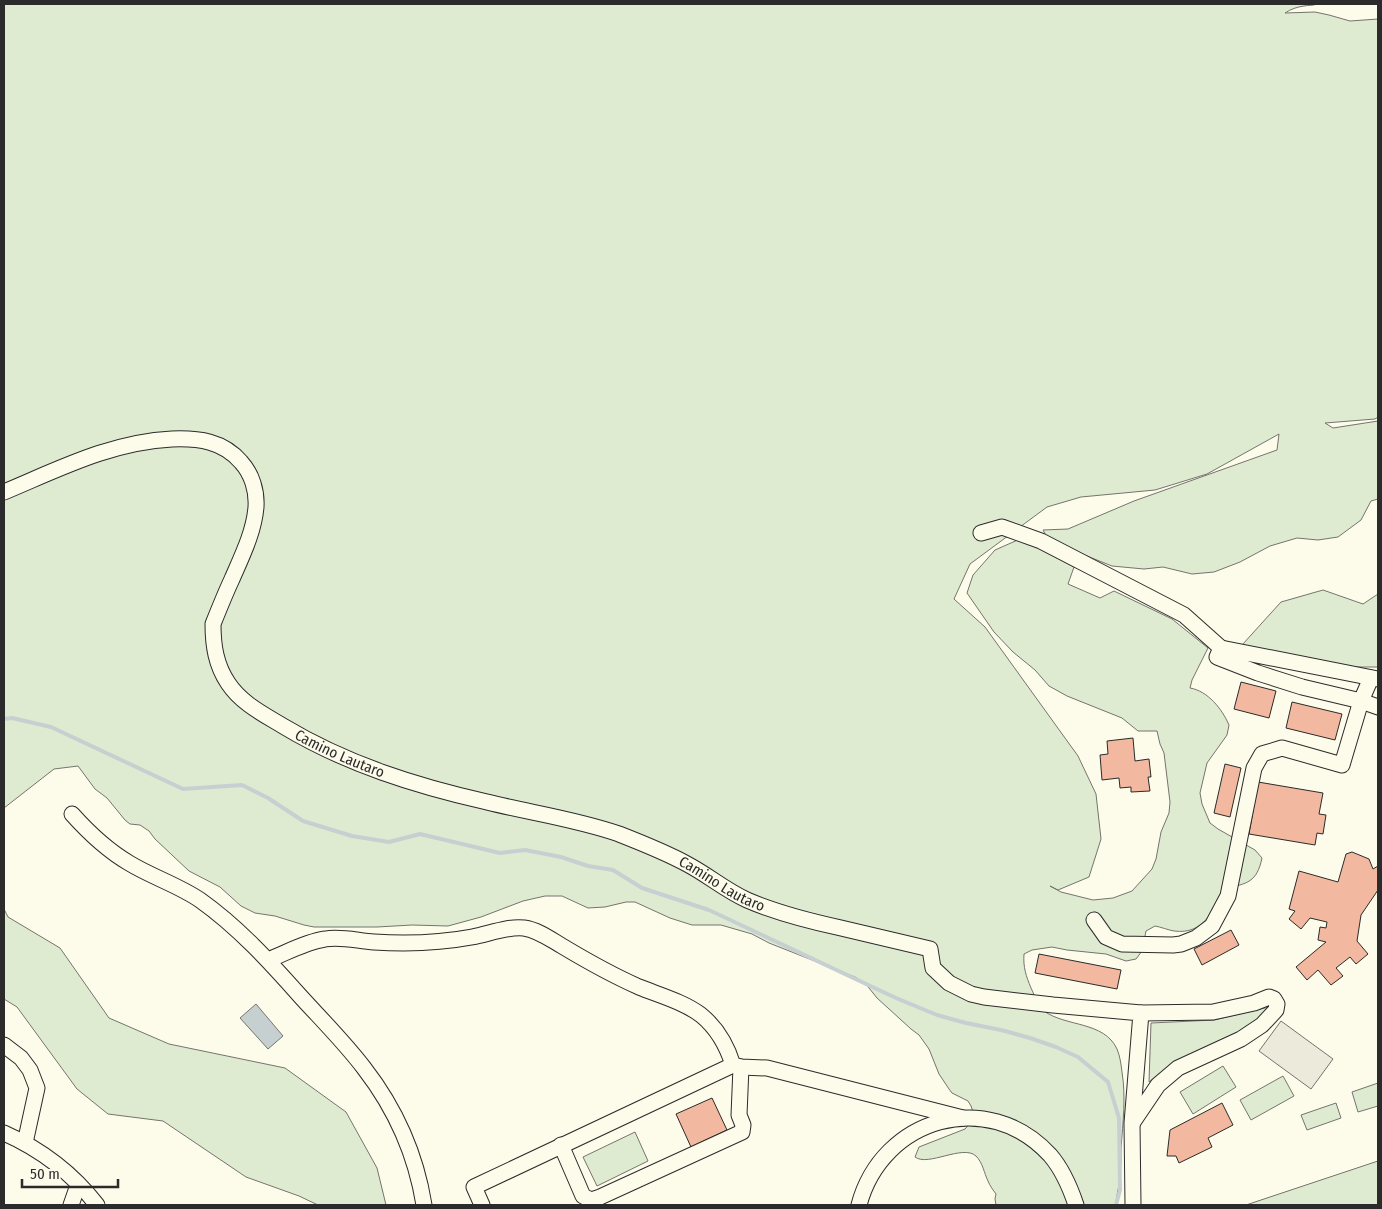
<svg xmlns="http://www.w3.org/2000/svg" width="1382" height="1209" viewBox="0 0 1382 1209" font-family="'Fira Sans Condensed',sans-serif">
<rect width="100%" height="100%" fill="#fdfbea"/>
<g fill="#deebd1" stroke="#74746e">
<path d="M4,4H1317C1312,6 1309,5 1304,6C1297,7 1291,9 1285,13L1315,12L1329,15L1350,21L1378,19V417L1375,419L1325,423L1333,428L1378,421V499L1371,501L1361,520L1338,537L1318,540L1297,538L1270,546L1240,562L1214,572L1192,574L1163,567L1144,569L1112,566L1049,541L1043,530L1068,529L1134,501L1277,450L1279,434L1207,474L1155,490L1081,497L1047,507L970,564L954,599L985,627L1078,756L1096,794L1101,839L1089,877L1058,890L1050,886L1061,892L1093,900L1113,898L1132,891L1152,869L1156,859L1161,832L1169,813L1170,802L1164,753L1160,744L1157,731H1138L1122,718L1067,696L1049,686L1035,670L1013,652L994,632L967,593L973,575L995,550L1020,539L1074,567L1068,584L1100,598L1114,591L1172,619L1208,648L1192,680L1190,688C1208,691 1222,709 1229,725L1227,735L1207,763L1200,793L1202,804L1210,823L1218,829L1255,850L1262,858C1257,882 1247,884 1226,888C1213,910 1204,935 1174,931C1168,930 1161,927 1155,926L1146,931L1142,951L1136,959L1126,961L1106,954L1067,950L1052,947L1032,950L1024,954C1023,967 1026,976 1031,988C1035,996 1037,1005 1044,1011C1066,1027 1104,1021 1117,1049C1120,1056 1121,1064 1122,1072C1126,1097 1123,1122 1121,1148C1121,1158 1121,1169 1120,1179C1119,1188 1116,1196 1116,1205H996L995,1199L996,1194C993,1190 990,1186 988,1181C984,1173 983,1163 976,1156C963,1144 928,1167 915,1157L919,1147L965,1129L972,1121L973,1112L971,1106L968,1101L952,1093L949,1089L939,1074L929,1049L919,1035L911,1029L877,998L865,983L855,977L769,943L752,934L721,925H692L670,918L635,902H626L605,907L588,908L562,896H545L523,901L481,917L448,926L412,925L377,927H314L304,925L275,916L255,913L241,906L220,887L189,871L155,839L149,831L140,825L130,824L125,820L107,798L95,789L78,766L54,769L4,808Z"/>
<path d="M1323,590L1363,604L1378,594V667H1343L1242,645L1281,602Z"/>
<path d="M4,909L8,917L60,948L109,1018L169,1044L285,1068L346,1112L377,1168L386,1205H318L299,1196L246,1177L163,1121L108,1114L77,1089L17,1007L4,999Z"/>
<path d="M1269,1007L1262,1019L1242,1031L1173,1064L1149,1082L1151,1023L1214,1020Z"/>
<path d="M1223,1066L1236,1087L1193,1114L1180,1092Z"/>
<path d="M1283,1076L1294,1096L1251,1120L1240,1100Z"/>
<path d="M1378,1083V1106L1358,1112L1352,1092Z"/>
<path d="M1336,1103L1341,1118L1307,1130L1301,1115Z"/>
<path d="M635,1132L648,1161L597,1186L583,1157Z"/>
<path d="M1378,1161V1205H1246Z"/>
</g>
<path fill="#eceadb" stroke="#74746e" d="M1281,1021L1333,1059L1311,1089L1259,1051Z"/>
<path fill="#c7d0d0" stroke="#74746e" d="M256,1004L283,1036L268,1049L240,1018Z"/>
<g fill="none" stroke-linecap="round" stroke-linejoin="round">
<path stroke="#c7d0d0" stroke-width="4" d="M4,719L12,718L51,727L183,789L242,785L268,798L303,821L352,836L389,842L420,834L500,853L525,850L561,857L588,866L613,870L642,888L709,910L896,998L937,1015L966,1023L1001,1030L1030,1038L1056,1047L1078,1057L1108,1082L1119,1118L1120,1190L1116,1205"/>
</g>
<g fill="#f2b8a0" stroke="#2b2b2b">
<path d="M1241,682L1276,691L1269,718L1234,709Z"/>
<path d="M1292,702L1342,714L1335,740L1286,728Z"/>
<path d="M1133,738L1135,761L1149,759L1151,777H1148L1150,791L1131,792V787L1120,788L1119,778L1102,780L1100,755L1108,754L1107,741Z"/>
<path d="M1225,764L1241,768L1230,817L1214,813Z"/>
<path d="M1258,782L1323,793L1319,814L1326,815L1323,834L1317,833L1315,845L1249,834Z"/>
<path d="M1352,852L1369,859L1373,869L1378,866V890L1361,915L1357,941L1368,954L1356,964L1350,957L1336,968L1343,976L1331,985L1318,970L1307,980L1296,967L1326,942L1318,940L1320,927L1326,928L1327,922L1310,918L1301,929L1289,919L1295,911L1289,909L1299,871L1338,882L1346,854Z"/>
<path d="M1231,930L1239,945L1202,965L1194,949Z"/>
<path d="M1039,954L1121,970L1117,989L1035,973Z"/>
<path d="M712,1098L727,1130L691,1147L676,1114Z"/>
<path d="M1222,1103L1233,1125L1208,1138L1212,1147L1179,1163L1176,1156H1167L1170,1130Z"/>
</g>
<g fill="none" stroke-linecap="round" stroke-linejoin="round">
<g stroke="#2b2b2b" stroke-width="17">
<g id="minor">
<path id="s1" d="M4,492C59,469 111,442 172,439C199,438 223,441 241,462C252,474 257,491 256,507C254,532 242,556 232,579C225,594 219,609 213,624C213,646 216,665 228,683C241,703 263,714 283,726C346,764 416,786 487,802C531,813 576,819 619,834C642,843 665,852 687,864C708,875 725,890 747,900C777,913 809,921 841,928C871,935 900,942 930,949L933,968L949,983L971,994L984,997L1053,1005L1141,1013L1132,1123L1133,1205"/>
<path d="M981,533L1002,527L1041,541L1184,615L1221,648"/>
<path d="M1378,679L1221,648L1217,657L1258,673L1302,687L1361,701L1378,707"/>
<path d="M72,814C89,833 107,850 129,863C152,877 178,885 200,900C238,927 270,962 301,997C322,1020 345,1043 364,1068C395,1108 416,1155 424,1205"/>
<path d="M1094,920L1106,937L1122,944L1173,945L1181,944L1196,938L1212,926L1228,896L1254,768L1262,754L1282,748L1342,765L1361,701L1371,678"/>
<path d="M268,960C286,953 305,942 325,939C341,936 358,941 374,942C407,944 440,943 472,937C489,934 507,926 524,928C538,930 550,939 562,946C587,961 612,975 639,987C659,995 684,1002 701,1015C717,1028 727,1046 733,1065L741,1067L767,1068L963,1118"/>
<path d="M4,1045L21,1058L30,1070L37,1088L25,1143"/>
<path d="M1133,1122L1158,1085L1178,1068L1241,1039L1262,1025L1276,1010L1277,1004L1274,999L1269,997L1254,1003L1213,1012L1141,1013"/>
<path d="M4,1133C40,1149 73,1174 97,1205"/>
<path d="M561,1145L583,1196L591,1200L600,1197L742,1132L743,1125L739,1115L741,1067"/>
<path d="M71,1205L78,1185"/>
<path d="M482,1205L474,1187L733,1065"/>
<path d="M859,1205C882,1118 988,1087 1050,1155C1063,1170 1070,1187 1076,1205"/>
</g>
</g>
<use href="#minor" stroke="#fdfbea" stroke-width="15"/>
</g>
<g text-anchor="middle" stroke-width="4" stroke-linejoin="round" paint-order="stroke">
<g font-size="15" fill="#2b2b2b" stroke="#fdfbea">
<text dy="5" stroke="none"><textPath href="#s1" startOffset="622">Camino Lautaro</textPath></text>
<text dy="5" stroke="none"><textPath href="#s1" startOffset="1028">Camino Lautaro</textPath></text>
</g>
</g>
<rect width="1382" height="1209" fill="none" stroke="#2b2b2b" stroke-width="10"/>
<path d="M22 1179v8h96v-8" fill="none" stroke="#2b2b2b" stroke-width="2.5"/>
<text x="30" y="1179" font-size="15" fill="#2b2b2b" stroke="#fdfbea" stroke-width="4" paint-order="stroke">50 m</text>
</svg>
